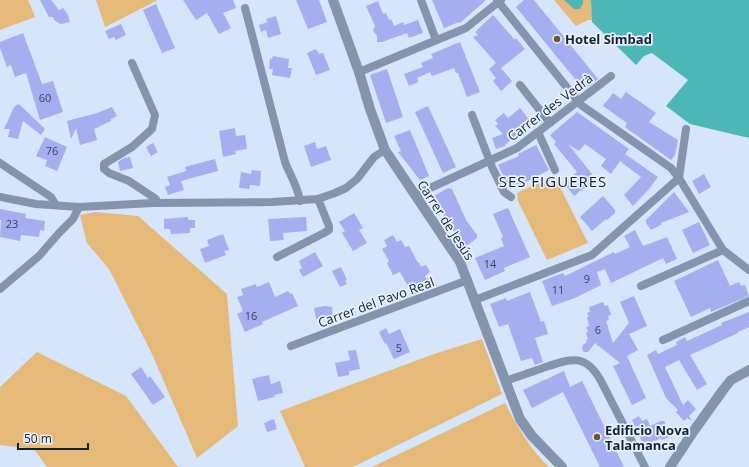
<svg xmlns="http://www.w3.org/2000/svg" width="749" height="467" viewBox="0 0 749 467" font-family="'Open Sans',sans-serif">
<rect width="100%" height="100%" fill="#d4e5fc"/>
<g fill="#e5b977">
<path d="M0,0H28L35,17L0,30Z"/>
<path d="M96,0H158L105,27Z"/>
<path d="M554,0H591L592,20H588L576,26Z"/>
<path d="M554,175L588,243L547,260L518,201L517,193Z"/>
<path d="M95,212L138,216L227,294L238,426L197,458L152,354L109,269L87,243L80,215Z"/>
<path d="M482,339L502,394L353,467H305L280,411L434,354Z"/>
<path d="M37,352L126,396L178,467H47L34,449L0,445V387Z"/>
<path d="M505,403C517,426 530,449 549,467H372Z"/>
</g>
<g fill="#4db6b7">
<path d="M564,0H583V3L580,9H574Z"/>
<path d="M591,0H749V138L690,124L666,106L688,80L652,53L644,56L636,65L592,22Z"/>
</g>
<g fill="#a3afef">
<path d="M40,0H51L59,10L63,8L68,15L70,22L61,24L55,21L53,17H49Z"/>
<path d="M183,0H233L236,8L223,13L231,28L219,34L207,13L196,20Z"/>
<path d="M296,0H319L327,22L308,29Z"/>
<path d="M432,0H486L460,23L458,21L459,22L444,28Z"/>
<path d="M524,0H534L598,79L584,90L516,7Z"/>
<path d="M378,1L383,14L386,13L389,20L391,19L394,26L403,22L404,25L418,20L423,33L409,38L407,33L382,42H377V36L373,31L375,26L366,6Z"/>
<path d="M156,4L175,48L162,53L143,10Z"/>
<path d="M493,15L515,40L516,38L525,49L501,68L512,81L501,91L493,81L496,78L489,69L496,63L473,37L478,35L475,32Z"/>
<path d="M276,16L281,34L268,38L266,30L261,32L259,25L268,22L266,19Z"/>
<path d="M121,24L126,35L116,40L114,37L109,39L105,31Z"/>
<path d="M23,33L42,84L53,81L63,112L40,120L26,73L15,77L11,65L7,67L0,48V42Z"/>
<path d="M460,42L480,92L467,97L458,73H456L454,68L432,76L430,72L417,78L418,82L409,86L404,74L423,67L421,63L433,58L431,54Z"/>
<path d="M316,49L319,54L323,53L330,70L316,75L307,53Z"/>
<path d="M273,56L289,59L288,68H292L290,78L272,75L273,69H269L270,58L272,59Z"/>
<path d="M387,69L403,117L386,123L370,75Z"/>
<path d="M626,92L656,113L649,122L678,140L675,155L671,160L625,127L627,123L603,106L613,93L621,99Z"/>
<path d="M18,104L21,106L45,129L41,135L23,121L18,139L8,137L10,129H4L14,107Z"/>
<path d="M428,106L456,167L443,173L415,112Z"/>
<path d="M112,107L117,116L111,119V121L94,129L97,140L80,145L76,128L71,139L67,121L97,113Z"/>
<path d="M520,108L531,122L505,145V146L496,149L492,138L503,134L495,126L498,124L495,120L504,113L508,118Z"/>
<path d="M577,112L629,149L625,154L658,177L649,189L633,206L624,195L641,177L620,161L611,174L601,166L606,159L585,144L579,151L568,144L592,174L588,179L591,182L574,196L564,183L577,172L554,144L556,142L550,135Z"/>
<path d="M235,128L236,136L245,135L247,149L235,151L236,154L223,157L219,131Z"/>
<path d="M410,130L429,176L420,180L398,152L401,151L394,136Z"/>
<path d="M45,137L67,147L57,171L45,166L47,160L36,156Z"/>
<path d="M315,142L317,149L326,146L331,160L311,167L304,146Z"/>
<path d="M153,143L158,152L151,156L146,147Z"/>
<path d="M536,145L549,170L524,183L510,189L498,165L519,156L518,154Z"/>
<path d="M130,157L133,168L120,171L118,162L124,158Z"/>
<path d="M215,159L218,171L181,181L184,190L168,195L165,187L170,185L167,177L186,171L185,167Z"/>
<path d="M252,170L261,171L260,186L250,185L249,189L239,188L241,172L251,174Z"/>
<path d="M704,174L711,187L699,194L692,181Z"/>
<path d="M448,188L452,189L466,220L477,235V238L464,248L432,197Z"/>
<path d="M674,192L689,212L661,223L662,224L651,230L646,223V220Z"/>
<path d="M603,196L615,210V213L607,220L606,219L592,231L580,217Z"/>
<path d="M508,208L530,257L504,268L505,271L485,280L475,258L504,246L501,238L503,237L493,214Z"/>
<path d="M0,209L26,214L25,218L45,221L44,231L40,230L39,237L21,235L20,241L0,237L1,220H0Z"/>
<path d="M354,213L363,228L359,230L367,243L353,251L342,233L345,231L339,222Z"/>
<path d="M188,217V220H195V228H190V233L171,234L170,229H164V219Z"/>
<path d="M306,217L307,231L283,233L284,240L270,241L268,219Z"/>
<path d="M699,222L710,245L693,253L682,230Z"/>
<path d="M635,230L643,246L667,237L677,259L666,264L663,258L611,283L605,269L597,272L601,285L575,298L552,306L542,281L563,273L565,276L614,252L615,254L630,247L624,236Z"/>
<path d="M223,234L229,250L224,251L226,255L205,263L200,249L209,246L207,240Z"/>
<path d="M393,235L397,242L401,240L405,247L409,246L418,263L419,262L421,267L426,265L430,272L425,276L426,279L432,276L437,286L413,295L400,272L393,275L387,263L389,261L382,249L387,246L384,240Z"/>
<path d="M315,252L323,266L303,277L299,270L302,268L299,261Z"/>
<path d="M718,260L730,286L739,282L741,286L745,285L749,296L711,312L710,308L691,317L674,281Z"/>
<path d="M341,267L347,280L345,281L347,284L340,287L332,271Z"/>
<path d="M269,282L275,297L288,291L290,294L292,293L298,306L262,322L263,324L245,332L237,314L243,311L237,297L243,295L241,289L256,284L257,287Z"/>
<path d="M530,292L541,322L544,321L548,334L535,338L543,362L535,365L532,358L521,361L508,324L499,327L490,304L506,298L507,301Z"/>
<path d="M634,296L647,326L629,334L638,350L627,356L646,398L632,405L613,366L620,363L595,343L588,352H584L582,349L583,345L587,342L586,340L588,339L586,333L588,332L586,327L589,326L587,317H589L587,313L590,312L589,307L603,302L605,306L608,305L611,315L608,316L609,320L606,321L613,343L629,323L620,302Z"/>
<path d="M325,306L332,307L333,318L316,319L314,308Z"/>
<path d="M749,312V327L738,332V333L690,355L707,384L697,390L679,360L665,367L683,405L688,400L696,409L689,416L692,421L687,418L684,421L676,412L678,410L666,398L647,355L656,350L658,354L677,345L676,342L685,337L687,341L722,325L721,323Z"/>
<path d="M386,328L389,334L400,329L410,352L394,359L386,343L385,344L379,332Z"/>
<path d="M356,350L360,369L349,371V375L338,377L335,363L350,360L348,351Z"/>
<path d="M141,367L148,378L150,376L165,397L153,405L131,374Z"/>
<path d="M564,371L570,387L582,381L624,467H600L563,392L532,408L523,390Z"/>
<path d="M269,375L271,384L280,381L283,393L274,395L275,397L258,401L252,379Z"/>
<path d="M639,416L642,421L647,419L650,426L661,421H664L671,436L662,440L661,438L644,446L632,420Z"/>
<path d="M274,419L277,429L267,432L264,423Z"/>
</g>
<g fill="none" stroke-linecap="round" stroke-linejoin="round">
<g stroke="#8395ae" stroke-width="8">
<path d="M421,0L436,40"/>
<path d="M497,0L581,105L671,168L679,178L723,250L749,270"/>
<path d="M245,8L285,162C290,175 298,187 300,201"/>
<path d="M132,63L155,115L152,129L132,147L104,164V169L109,173L129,181L156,199V203"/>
<path d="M359,72L466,28L501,0"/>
<path d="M520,85L550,123"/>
<path d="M472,115L492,167L504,192L511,197"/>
<path d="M538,132L555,170"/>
<path d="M0,163L51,197L56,205"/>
<path d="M415,195L517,148L611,76"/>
<path d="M0,197L36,204L79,207L153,203L272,202L318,199L335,193L346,188L357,179L374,157L385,150"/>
<path d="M277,257L324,233L329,230V226L318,199"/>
<path d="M641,286L723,250"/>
<path d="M0,289L39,256L59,233L73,219L79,207"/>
<path d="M475,300L592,255L679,178L686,129"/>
<path d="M663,340L749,301"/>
<path d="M291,346L468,280"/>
<path d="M505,381C518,377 531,372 543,368C570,359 585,352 601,381L645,467"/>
</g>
<g stroke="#8395ae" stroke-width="10">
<path d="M333,0L359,72L370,109L385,150L460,262L520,419L532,436L562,467"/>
<path d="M670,467L693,432L723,390L731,380L749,370"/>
</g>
</g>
<g fill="#705327" stroke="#e9f1fd" stroke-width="1.5">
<circle cx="557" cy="39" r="4"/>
<circle cx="597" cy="437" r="4"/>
</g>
<g text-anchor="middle" stroke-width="3.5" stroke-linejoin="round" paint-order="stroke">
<g font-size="11" fill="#354464">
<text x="45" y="102">60</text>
<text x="52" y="155">76</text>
<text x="12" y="228">23</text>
<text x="490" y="268">14</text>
<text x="587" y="283">9</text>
<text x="558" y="294">11</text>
<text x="251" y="320">16</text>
<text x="598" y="334">6</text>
<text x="399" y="352">5</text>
</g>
<g font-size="13" font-weight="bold" fill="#102035" stroke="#e9f1fd" text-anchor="start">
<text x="565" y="44">Hotel Simbad</text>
<text x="605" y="435">Edificio Nova<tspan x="605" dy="15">Talamanca</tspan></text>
</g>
<g font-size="13" fill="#102035" stroke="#e9f1fd">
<text transform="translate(550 107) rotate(-37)" y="5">Carrer des Vedrà</text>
<text transform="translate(446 220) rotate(57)" y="5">Carrer de Jesús</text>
<text transform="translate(376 302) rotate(-20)" y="5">Carrer del Pavo Real</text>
</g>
<g font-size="15" letter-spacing="1" fill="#102035" stroke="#e9f1fd">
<text x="553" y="187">SES FIGUERES</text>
</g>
</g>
<path d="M18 443v6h70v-6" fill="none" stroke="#102035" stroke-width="2"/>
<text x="24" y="443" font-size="12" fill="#102035" stroke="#e9f1fd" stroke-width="3" paint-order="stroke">50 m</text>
</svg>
